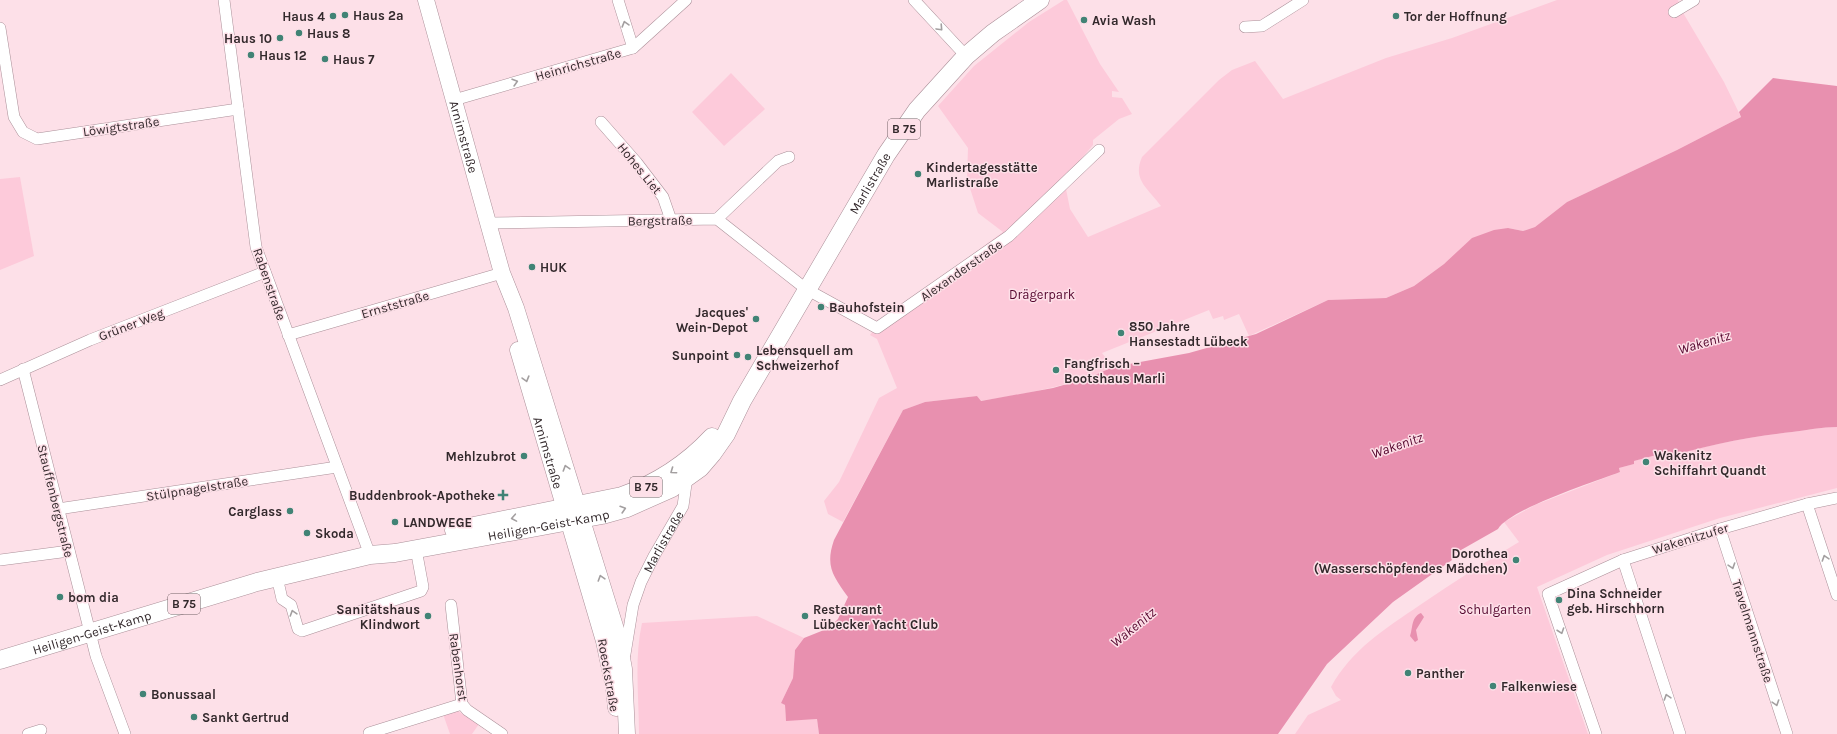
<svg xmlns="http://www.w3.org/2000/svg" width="1837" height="734" viewBox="0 0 1837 734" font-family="Karla,sans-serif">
<rect width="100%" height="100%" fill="#fde0e8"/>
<g fill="#fdcada">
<path d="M1064,0H1067L1100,64L1119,92L1112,91V97L1122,98L1132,114L1119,119L1093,140V145L1064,179L1070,209L1088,237L1161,206C1148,188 1132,180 1142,157L1219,80L1232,70L1255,61L1283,99L1386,58L1452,38L1557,0H1678L1682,11L1724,82L1741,117L1677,150L1567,202L1535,227L1523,231L1508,228L1444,264L1414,286L1386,298L1328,300L1249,336L1239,314L1224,320L1223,316L1213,319L1209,310L1102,353L1113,367C1071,386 1026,394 980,401L977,396L925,402L903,410L843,522L828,514L824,501L839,482L879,398L897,388L877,339L870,335L880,322L1003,232L978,213L967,179L968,148L938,106L974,66L1029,22Z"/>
<path d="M731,73L765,109L724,146L692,112Z"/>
<path d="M20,177L34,256L0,270V179Z"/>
<path d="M1837,427V488L1720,518L1607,555L1537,587L1588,734H1295L1308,715L1341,700L1336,696L1331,687C1352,649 1385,629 1420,605C1452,583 1485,562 1519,542L1504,522L1535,505L1620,472L1619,468L1634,464V461L1656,454L1657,460C1701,446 1746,437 1792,432C1807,430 1822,427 1837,427Z"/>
<path d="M757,616L804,638L795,650L793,678L781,703L785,705L786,720L817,719L819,734H639C639,698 634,659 642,623Z"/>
<path d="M456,710L479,724L472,734H450L443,714Z"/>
</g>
<g fill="#e890af">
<path d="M1773,78L1837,86V427C1822,427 1807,430 1792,432C1746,437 1702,446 1658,460L1656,455L1634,461V464L1619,468L1620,472C1594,482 1510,509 1498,529L1454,554L1452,560L1393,602L1327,664L1278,734H819L817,719L786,721L785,705L781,703L793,678L795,650L804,638L829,628L838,619L848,597C833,576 825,566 834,540L903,410L925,402L977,396L981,401L1053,388L1088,378L1113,367L1189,353L1256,334L1328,300L1386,298L1414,286L1444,264L1472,238L1494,230L1508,228L1523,231L1535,227L1567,202L1677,150L1741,117L1739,112Z"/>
<path d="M1421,613L1424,617L1416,630L1418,640L1415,642L1410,636C1413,628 1411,617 1421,613Z"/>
</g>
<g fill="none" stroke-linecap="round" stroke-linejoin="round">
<g stroke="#ab9099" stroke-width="12">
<g id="minor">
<path d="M224,0L256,247L370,555"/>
<path d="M618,0L633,48"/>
<path d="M914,0L966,56"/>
<path d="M1674,12L1694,0"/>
<path d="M1245,27L1262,26L1303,0"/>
<path d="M0,28L14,117L23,132L37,139L238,109"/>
<path d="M454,100L633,48L686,0"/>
<path d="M601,122L637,163L663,197L671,220"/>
<path d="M717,219L778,161L789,157"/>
<path d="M489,223L717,219L806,289L877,328L1009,236L1099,150"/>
<path d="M288,335L502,273"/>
<path d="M23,369L96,656L125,734"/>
<path d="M0,380L90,340L265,272"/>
<path d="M1807,504L1837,595"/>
<path d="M58,509L337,467"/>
<path d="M1720,529L1787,734"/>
<path d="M0,560L69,551"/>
<path d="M1623,560L1680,734"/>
<path d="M277,577L282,599L291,605L298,629L302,631L421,591L423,587L416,549"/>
<path d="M451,605L462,704L467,710L502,734"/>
<path id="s1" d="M625,654L633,605L641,582L654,556L683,506L687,477"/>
<path d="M369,733L462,704"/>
<path d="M28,734L41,730"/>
<path d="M1596,734L1548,594L1623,560L1720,529L1807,504L1837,498"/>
</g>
</g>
<g stroke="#ab9099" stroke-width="17">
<g id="secondary">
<path id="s2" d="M426,0L502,273L516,308L618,636L624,669L627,734"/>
<path id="s3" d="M518,350L604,641L614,688L616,708"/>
</g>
</g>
<g stroke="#ab9099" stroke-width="19">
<g id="primary">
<path d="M454,530L622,496C658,483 686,465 712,437"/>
<path id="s4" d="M0,660L257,582L370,555L395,553L602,515L627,508L672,488L700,468L712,454L726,434L742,401L886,155L917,110L966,56L993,33L1040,0"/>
</g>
</g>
<use href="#minor" stroke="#fff" stroke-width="11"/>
<use href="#secondary" stroke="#fff" stroke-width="16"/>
<use href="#primary" stroke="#fff" stroke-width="18"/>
</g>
<defs><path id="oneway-chevron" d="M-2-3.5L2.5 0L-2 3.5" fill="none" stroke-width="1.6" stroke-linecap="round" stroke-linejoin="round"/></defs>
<g stroke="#a39fa0">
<use href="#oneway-chevron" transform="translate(625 24) rotate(-106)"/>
<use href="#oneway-chevron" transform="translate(940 28) rotate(47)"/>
<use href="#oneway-chevron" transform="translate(515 82) rotate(-16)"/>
<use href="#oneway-chevron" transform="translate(526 379) rotate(74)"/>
<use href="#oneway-chevron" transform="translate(566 468) rotate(-107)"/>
<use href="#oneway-chevron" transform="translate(673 471) rotate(145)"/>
<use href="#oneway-chevron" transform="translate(623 509) rotate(-17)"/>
<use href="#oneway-chevron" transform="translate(514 518) rotate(170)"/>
<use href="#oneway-chevron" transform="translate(1825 558) rotate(-108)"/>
<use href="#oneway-chevron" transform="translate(1732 566) rotate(72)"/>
<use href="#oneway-chevron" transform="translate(601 578) rotate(-107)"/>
<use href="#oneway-chevron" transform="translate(293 613) rotate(-107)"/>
<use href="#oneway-chevron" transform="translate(1561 631) rotate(71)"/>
<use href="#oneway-chevron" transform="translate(1667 697) rotate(-108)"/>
<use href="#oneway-chevron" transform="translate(1776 703) rotate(72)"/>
</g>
<g fill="#418375" stroke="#fde0e8" stroke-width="1.5">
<circle cx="345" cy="15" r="4"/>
<circle cx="333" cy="16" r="4"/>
<circle cx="1396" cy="16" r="4"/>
<circle cx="1084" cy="20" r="4"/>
<circle cx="299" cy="33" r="4"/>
<circle cx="280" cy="38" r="4"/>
<circle cx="251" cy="55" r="4"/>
<circle cx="325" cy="59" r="4"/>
<circle cx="918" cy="174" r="4"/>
<circle cx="532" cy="267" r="4"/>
<circle cx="821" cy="307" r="4"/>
<circle cx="756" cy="319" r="4"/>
<circle cx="1121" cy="333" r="4"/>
<circle cx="737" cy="355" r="4"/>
<circle cx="748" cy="357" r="4"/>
<circle cx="1056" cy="370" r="4"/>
<circle cx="524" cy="456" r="4"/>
<circle cx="1646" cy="462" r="4"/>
<path d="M501 489h4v4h4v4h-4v4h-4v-4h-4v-4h4z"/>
<circle cx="290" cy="511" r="4"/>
<circle cx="395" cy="522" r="4"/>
<circle cx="307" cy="533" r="4"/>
<circle cx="1516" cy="560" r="4"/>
<circle cx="60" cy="597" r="4"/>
<circle cx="1559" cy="600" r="4"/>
<circle cx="428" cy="616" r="4"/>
<circle cx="805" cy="616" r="4"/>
<circle cx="1408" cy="673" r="4"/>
<circle cx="1493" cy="686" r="4"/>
<circle cx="143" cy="694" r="4"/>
<circle cx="194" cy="717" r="4"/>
</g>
<g text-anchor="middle" stroke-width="3" stroke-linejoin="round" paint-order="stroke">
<g fill="#fde0e8" stroke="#706064" stroke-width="1">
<rect x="888" y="119" width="32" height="20" rx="3"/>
<rect x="630" y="477" width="32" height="20" rx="3"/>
<rect x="168" y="594" width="32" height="20" rx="3"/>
</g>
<g font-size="12" font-weight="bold" fill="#33292c">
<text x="904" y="133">B 75</text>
<text x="646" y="491">B 75</text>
<text x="184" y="608">B 75</text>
</g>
<g font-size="13" font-weight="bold" fill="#33292c" stroke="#fde0e8" text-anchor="start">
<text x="353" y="20">Haus 2a</text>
<text x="325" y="21" text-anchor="end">Haus 4</text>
<text x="1404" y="21">Tor der Hoffnung</text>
<text x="1092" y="25">Avia Wash</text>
<text x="307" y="38">Haus 8</text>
<text x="272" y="43" text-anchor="end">Haus 10</text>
<text x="259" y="60">Haus 12</text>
<text x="333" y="64">Haus 7</text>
<text x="926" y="172">Kindertagesstätte<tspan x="926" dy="15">Marlistraße</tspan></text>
<text x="540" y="272">HUK</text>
<text x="829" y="312">Bauhofstein</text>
<text x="748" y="317" text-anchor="end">Jacques'<tspan x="748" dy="15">Wein-Depot</tspan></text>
<text x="1129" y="331">850 Jahre<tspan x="1129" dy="15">Hansestadt Lübeck</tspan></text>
<text x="756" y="355">Lebensquell am<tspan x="756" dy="15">Schweizerhof</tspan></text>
<text x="729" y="360" text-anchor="end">Sunpoint</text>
<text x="1064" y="368">Fangfrisch –<tspan x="1064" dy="15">Bootshaus Marli</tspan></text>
<text x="1654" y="460">Wakenitz<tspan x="1654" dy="15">Schiffahrt Quandt</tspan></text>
<text x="516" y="461" text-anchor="end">Mehlzubrot</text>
<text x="495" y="500" text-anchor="end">Buddenbrook-Apotheke</text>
<text x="282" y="516" text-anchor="end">Carglass</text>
<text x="403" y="527">LANDWEGE</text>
<text x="315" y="538">Skoda</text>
<text x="1508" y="558" text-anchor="end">Dorothea<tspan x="1508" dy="15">(Wasserschöpfendes Mädchen)</tspan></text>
<text x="1567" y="598">Dina Schneider<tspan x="1567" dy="15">geb. Hirschhorn</tspan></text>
<text x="68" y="602">bom dia</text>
<text x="420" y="614" text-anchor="end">Sanitätshaus<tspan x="420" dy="15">Klindwort</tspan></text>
<text x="813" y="614">Restaurant<tspan x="813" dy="15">Lübecker Yacht Club</tspan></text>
<text x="1416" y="678">Panther</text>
<text x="1501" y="691">Falkenwiese</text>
<text x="151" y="699">Bonussaal</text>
<text x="202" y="722">Sankt Gertrud</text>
</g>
<g font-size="13" fill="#33292c" stroke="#fde0e8">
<text transform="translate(578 64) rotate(-16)" y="5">Heinrichstraße</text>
<text transform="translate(121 126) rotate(-8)" y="5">Löwigtstraße</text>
<text dy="5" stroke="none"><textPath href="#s2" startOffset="142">Arnimstraße</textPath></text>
<text transform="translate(640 168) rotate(51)" y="5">Hohes Liet</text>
<text dy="5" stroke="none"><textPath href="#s4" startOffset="1062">Marlistraße</textPath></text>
<text transform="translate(660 220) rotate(-1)" y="5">Bergstraße</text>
<text transform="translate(961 270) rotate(-35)" y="5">Alexanderstraße</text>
<text transform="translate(270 284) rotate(71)" y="5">Rabenstraße</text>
<text transform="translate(395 304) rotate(-16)" y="5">Ernststraße</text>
<text transform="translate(131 324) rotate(-21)" y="5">Grüner Weg</text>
<text dy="5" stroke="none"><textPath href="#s3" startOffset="107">Arnimstraße</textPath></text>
<text transform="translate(197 488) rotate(-9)" y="5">Stülpnagelstraße</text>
<text transform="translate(56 501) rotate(76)" y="5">Stauffenbergstraße</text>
<text dy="5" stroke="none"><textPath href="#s4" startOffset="566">Heiligen-Geist-Kamp</textPath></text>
<text transform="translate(1690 538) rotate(-17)" y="5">Wakenitzufer</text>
<text dy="5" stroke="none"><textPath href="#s1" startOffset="120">Marlistraße</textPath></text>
<text transform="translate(1753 631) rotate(72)" y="5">Travelmannstraße</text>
<text dy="5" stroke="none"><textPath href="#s4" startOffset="96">Heiligen-Geist-Kamp</textPath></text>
<text transform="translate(459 667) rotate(82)" y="5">Rabenhorst</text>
<text transform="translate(609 675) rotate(80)" y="5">Roeckstraße</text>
</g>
<g font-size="13" fill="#56072f" stroke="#fde0e8">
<text x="1042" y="299">Drägerpark</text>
<text x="1495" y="614">Schulgarten</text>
</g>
<g font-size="14" font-style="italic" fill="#54042c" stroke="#fde0e8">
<text transform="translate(1704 342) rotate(-16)" y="5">Wakenitz</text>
<text transform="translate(1397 445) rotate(-19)" y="5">Wakenitz</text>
<text transform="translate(1133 627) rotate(-39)" y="5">Wakenitz</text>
</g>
</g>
</svg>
